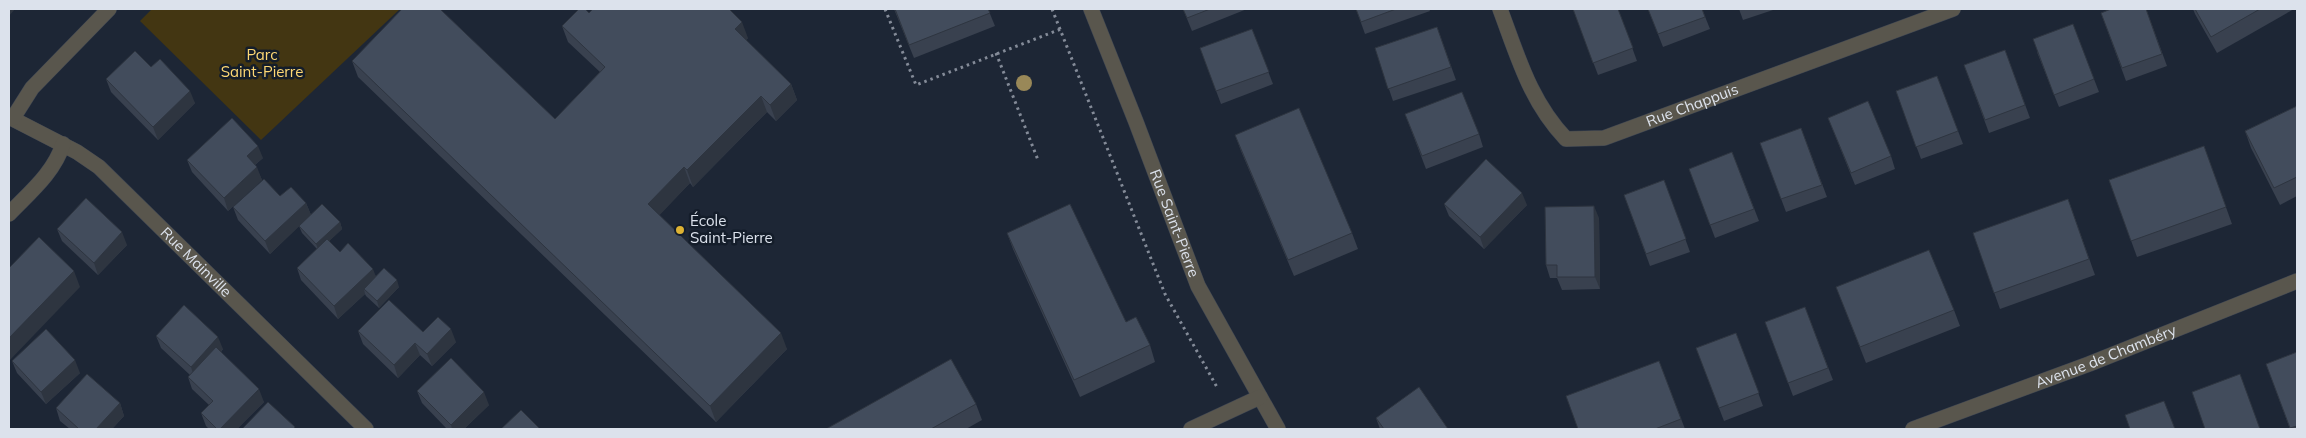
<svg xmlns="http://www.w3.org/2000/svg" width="2306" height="438" viewBox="0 0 2306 438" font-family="Mulish,sans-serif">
<rect width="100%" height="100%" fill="#1d2635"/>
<path fill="#433612" d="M152,9H400L261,140L140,21Z"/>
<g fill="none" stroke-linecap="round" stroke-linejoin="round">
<g stroke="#3c4452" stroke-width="16">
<g id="minor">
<path id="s1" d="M1091,9L1136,122L1198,286L1278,429"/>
<path id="s2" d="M1500,9C1518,57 1530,101 1566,139L1604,138L1953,9"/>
<path id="s3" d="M9,117L77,152L99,167L366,429"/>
<path d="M13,118L32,88L109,9"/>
<path d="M9,214C29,193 54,173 63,144"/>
<path d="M1191,429L1260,397"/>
<path id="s4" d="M1913,429L2089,364L2297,281"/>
</g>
</g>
<g stroke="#848b98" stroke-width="3" stroke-dasharray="2.5 4" stroke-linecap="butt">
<path d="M885,9L916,85L1061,29"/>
<path d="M1052,9L1165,294L1218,389"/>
<path d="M996,53L1038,160"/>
</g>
<use href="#minor" stroke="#59564d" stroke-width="15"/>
</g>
<circle fill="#998858" cx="1024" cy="83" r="8"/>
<g fill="#39414f">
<path d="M894,9H988L995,26L914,58Z"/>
<path d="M1183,9H1247L1192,31Z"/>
<path d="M1356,9H1429L1430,11L1365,34Z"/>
<path d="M1573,9H1618L1637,61L1598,75Z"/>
<path d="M1648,9H1702L1710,29L1663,47Z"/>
<path d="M1739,9H1776L1743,20Z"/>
<path d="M2146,9L2167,66L2126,81L2101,13Z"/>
<path d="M2193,9H2294L2217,53L2195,14Z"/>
<path d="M589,13L748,38L746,40L791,84L797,100L776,121L767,112L693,187L690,183L659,215L787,349L716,422L358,77L352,61L555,119L600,72L568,42L562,26Z"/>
<path d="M1437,27L1456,80L1393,101L1375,48Z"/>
<path d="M1252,29L1273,84L1221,104L1200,48Z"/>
<path d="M2005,50L2030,118L1989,133L1964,65Z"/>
<path d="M2037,52L2094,79L2099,92L2059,107Z"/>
<path d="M151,67L195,103L158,140L111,92L106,79Z"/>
<path d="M1937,76L1963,144L1921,159L1896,91Z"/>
<path d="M2297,106V196L2280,205L2251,148L2245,131Z"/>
<path d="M1405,114L1479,134L1483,147L1426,169Z"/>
<path d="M1828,118L1891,156L1895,169L1855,185Z"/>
<path d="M1801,128L1827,197L1786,212L1760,143Z"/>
<path d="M1235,135L1352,233L1358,249L1294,276L1241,151Z"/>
<path d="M2204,146L2232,224L2137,257L2109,180Z"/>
<path d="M1732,152L1759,221L1715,238L1689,169Z"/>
<path d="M263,158L255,165L262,180L228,211L192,172L187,160Z"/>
<path d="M1664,180L1690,252L1650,266L1624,195Z"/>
<path d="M280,196L306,203L311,215L340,222L342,229L329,241L340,252L376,276L399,287L379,308L366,296L365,294L338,319L301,280L297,268L317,249L302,233L299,226L270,254L238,220L233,207Z"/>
<path d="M2068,199L2095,275L2000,309L1973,233Z"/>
<path d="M1444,204L1527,205L1484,249L1449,216Z"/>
<path d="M1599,218L1600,289L1562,290L1557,278H1550L1546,265Z"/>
<path d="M57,229L127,245L98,275L62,241Z"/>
<path d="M1007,233L1150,345L1155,362L1080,397L1013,249Z"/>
<path d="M1836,287L1954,310L1960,326L1866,363Z"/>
<path d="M1805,307L1833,380L1793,396L1765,322Z"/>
<path d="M358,331L456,342L432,366L420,355L398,378L363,344Z"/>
<path d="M1736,333L1763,406L1724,421L1696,348Z"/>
<path d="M156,336L223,349L221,352L264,402L237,429H209L206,426L201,413L209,405L192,389L188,377L190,375L161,348Z"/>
<path d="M2297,352V429H2290L2266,364Z"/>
<path d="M12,361L80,373L46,404L17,373Z"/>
<path d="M1659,361L1685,429H1578Z"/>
<path d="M417,391L489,405L464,429H447L422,403Z"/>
<path d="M120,403L124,416L112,429H70L60,421L56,408Z"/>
<path d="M976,404L982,420L966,429H826Z"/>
<path d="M1376,418L1448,429H1380Z"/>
</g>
<g fill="#2e3540">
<path d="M9,9H15L9,16Z"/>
<path d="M742,22L748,38L741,45L735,29Z"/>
<path d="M791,84L797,100L776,121L770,105Z"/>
<path d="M190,91L195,103L158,140L153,127Z"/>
<path d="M761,96L767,112L693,187L687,170Z"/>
<path d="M258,146L263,158L251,168L247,156Z"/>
<path d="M257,167L262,180L228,211L224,198Z"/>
<path d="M684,167L690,183L654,221L648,204Z"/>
<path d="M1522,193L1527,205L1484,249L1480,237Z"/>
<path d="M306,203L311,215L270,254L265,241Z"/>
<path d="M1594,206L1599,218L1600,289L1595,277Z"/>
<path d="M340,222L342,229L319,251L316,244Z"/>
<path d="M122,232L127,245L98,275L94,263Z"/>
<path d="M373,269L378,282L364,289L365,294L338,319L334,306Z"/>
<path d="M74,271L80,287L9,361V338Z"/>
<path d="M397,280L399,287L379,308L377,301Z"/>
<path d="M451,329L456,342L432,366L427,354Z"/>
<path d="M781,333L787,349L716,422L710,406Z"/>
<path d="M218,337L223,349L195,380L191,367Z"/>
<path d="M415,343L420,355L398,378L394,365Z"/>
<path d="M75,360L80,373L46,404L41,392Z"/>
<path d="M259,389L264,402L237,429H220Z"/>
<path d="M484,392L489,405L464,429H452L451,425Z"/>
<path d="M120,403L124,416L112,429H96Z"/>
</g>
<g fill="#424c5c" stroke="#2e3540">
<path d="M402,9H440L555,119L605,67L562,26L579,9H585L589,13L593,9H729L742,22L735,29L791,84L770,105L761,96L687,170L684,167L648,204L781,333L710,406L352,61Z"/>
<path d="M895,9H988L990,13L909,45Z"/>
<path d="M1183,9H1210L1187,18Z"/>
<path d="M1356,9H1396L1361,22Z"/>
<path d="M1573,9H1618L1633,48L1593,63Z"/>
<path d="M1648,9H1702L1705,17L1658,34Z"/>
<path d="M2111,9H2146L2162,54L2122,68L2101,13Z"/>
<path d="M2195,9H2260L2211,37Z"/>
<path d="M2073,24L2094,79L2054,95L2033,39Z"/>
<path d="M1437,27L1451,67L1388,89L1375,48Z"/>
<path d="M1252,29L1269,72L1216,91L1200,48Z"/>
<path d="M2005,50L2025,105L1985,120L1964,65Z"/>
<path d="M135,51L151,67L160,59L190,91L153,127L106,79Z"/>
<path d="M1937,76L1958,131L1916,147L1896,91Z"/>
<path d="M1462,92L1479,134L1422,156L1405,114Z"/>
<path d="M1868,101L1891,156L1851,173L1828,118Z"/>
<path d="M2297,106V177L2274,188L2245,131Z"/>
<path d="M1299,108L1352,233L1288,260L1235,135Z"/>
<path d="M232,118L258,146L247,156L257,167L224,198L187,160Z"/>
<path d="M1801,128L1822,185L1781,199L1760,143Z"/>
<path d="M2204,146L2226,207L2131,241L2109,180Z"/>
<path d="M1732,152L1754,209L1710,225L1689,169Z"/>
<path d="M1486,159L1522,193L1480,237L1444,204Z"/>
<path d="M264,179L280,196L291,187L306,203L265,241L233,207Z"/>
<path d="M1664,180L1686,239L1646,254L1624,195Z"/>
<path d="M86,198L122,232L94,263L57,229Z"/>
<path d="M2068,199L2089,259L1994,293L1973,233Z"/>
<path d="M322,204L340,222L316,244L299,226Z"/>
<path d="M1070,204L1126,322L1136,317L1150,345L1074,380L1007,233Z"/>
<path d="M1594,206L1595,277H1557V265H1546L1545,207Z"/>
<path d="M39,237L74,271L9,338V268Z"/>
<path d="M327,239L340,252L348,243L373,269L334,306L297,268Z"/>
<path d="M1929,250L1954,310L1860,347L1836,287Z"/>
<path d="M384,268L397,280L377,301L364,289Z"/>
<path d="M389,300L423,332L438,317L451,329L427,354L415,343L394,365L358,331Z"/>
<path d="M184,305L218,337L191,367L156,336Z"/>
<path d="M1805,307L1828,368L1788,383L1765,322Z"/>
<path d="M46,329L75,360L41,392L12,361Z"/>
<path d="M1736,333L1759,393L1719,408L1696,348Z"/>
<path d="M216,347L259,389L220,429H217L201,413L213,401L188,377Z"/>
<path d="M2297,352V426L2290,428L2266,364Z"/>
<path d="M451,358L484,392L451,425L417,391Z"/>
<path d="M951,359L976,404L931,429H826Z"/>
<path d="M1659,361L1681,419L1655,429H1578L1566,396Z"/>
<path d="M87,374L120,403L96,429H79L56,408Z"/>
<path d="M2240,374L2260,429H2205L2192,392Z"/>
<path d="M1419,387L1448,429H1384L1376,418Z"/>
<path d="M2164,401L2175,429H2130L2125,415Z"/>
<path d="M268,402L295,427L293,429H242Z"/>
<path d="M521,410L540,429H501Z"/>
</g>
<circle fill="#ddb233" stroke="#141d2a" stroke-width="2" cx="680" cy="230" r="5"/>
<g text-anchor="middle" stroke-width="5" stroke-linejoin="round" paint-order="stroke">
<g font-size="15" fill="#fed874" stroke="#141d2a">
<text x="262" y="60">Parc<tspan x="262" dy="17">Saint-Pierre</tspan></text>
</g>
<g font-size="15" fill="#dce2ec" stroke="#141d2a">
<text dy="5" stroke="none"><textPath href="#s2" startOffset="279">Rue Chappuis</textPath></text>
<text dy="5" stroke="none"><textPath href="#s1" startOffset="230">Rue Saint-Pierre</textPath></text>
<text dy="5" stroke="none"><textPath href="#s3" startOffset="239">Rue Mainville</textPath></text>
<text dy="5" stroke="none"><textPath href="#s4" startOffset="206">Avenue de Chambéry</textPath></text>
</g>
<g font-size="15" fill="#dce2ec" stroke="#141d2a" text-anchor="start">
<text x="690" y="226">École<tspan x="690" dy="17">Saint-Pierre</tspan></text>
</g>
</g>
<rect width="2306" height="438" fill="none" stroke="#dce2ec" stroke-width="20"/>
</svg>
